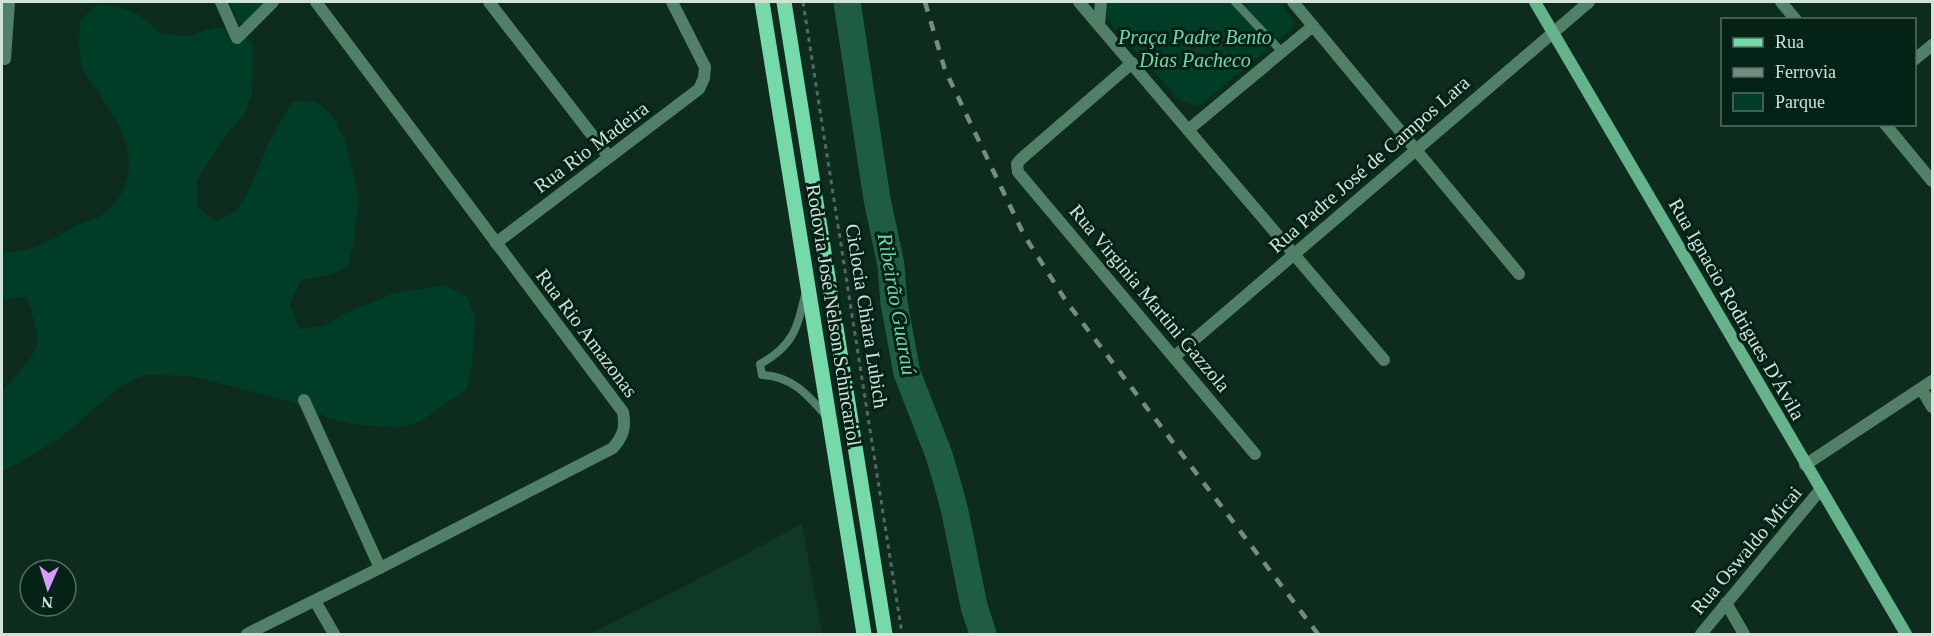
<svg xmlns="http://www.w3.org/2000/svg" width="1934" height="636" viewBox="0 0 1934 636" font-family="'Times New Roman',serif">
<rect width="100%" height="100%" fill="#0e2c1e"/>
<path fill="#103826" d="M802,524L822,634H590L689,584Z"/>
<g fill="#003d26">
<path d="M230,2H269L243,24L238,22Z"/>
<path d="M1092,2H1280L1294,20L1292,29L1199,106L1179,100Z"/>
<path d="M98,4C129,9 139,10 160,34L188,36L214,28L238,27L253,45L252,95L244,115L226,135L197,180L198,206L215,222L237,211L251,186L268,143L292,102L316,101L333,117L346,143L359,199L353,245L347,268L325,276L301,280L290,305L300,329L324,326L346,313L394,293L444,285L467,296L475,317L472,364L467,390L446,403L423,420L402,428L352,424L329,418L288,401L191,376L144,375L119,387L61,438L2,472V391C12,379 36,358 37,342C38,327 31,311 26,296L2,300V252C33,254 51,239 77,225C84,221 92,220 99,217C109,211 118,201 123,190C141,152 117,122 97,90C93,84 87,78 84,71C77,55 79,38 80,21Z"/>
</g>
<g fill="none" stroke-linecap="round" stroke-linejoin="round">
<path stroke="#1f5d42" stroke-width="27" d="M847,2L877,199L891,265L894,303L907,373L939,455L947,482L955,512L974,606L983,634"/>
<path stroke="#526b5f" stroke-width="3" stroke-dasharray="4.5 4.5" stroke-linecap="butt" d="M803,2L902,634"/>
<g stroke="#517f67" stroke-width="8">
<path d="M1235,2L1282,52"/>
<path d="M805,295C797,329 793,346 760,364L762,375C792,376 808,395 827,417"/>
</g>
<g stroke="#517f67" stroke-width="12">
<path d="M221,2L237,38L273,2"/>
<path d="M489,2L609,157"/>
<path d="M1079,2L1384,360"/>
<path d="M1293,2L1519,274"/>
<path d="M1781,2L1796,20"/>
<path d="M1099,24L1101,2"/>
<path d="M5,59L9,2"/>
<path d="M1914,60L1932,45"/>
<path d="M1132,63L1021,159L1017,164L1018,172L1255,454"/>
<path d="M1885,124L1932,181"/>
<path d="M1188,130L1313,26"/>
<path d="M496,243L699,89L704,78L705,67L672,2"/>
<path d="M1174,357L1589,2"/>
<path d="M1922,390L1932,407"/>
<path d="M304,400L380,568"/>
<path d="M1805,465L1932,381"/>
<path d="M315,601L334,634"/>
<path d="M1726,603L1744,634"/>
<path d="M247,634L380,568L613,448C623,436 626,428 623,412L316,2"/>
<path d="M1701,634L1821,489"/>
</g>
<path stroke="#66b28c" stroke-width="12" d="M1535,2L1906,634"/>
<g stroke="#75d9a9" stroke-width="15">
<path d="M762,2L864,634"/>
<path d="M784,2L885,634"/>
</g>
<path stroke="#758c80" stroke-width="4.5" stroke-dasharray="10 10" stroke-linecap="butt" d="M925,2L945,70L1024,235L1066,301L1318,634"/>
</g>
<g text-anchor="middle" stroke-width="6" stroke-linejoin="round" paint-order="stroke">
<g font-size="20" font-style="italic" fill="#7ad4a8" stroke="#042215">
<text x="1195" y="44">Praça Padre Bento<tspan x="1195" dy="23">Dias Pacheco</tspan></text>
</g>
<g font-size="20" fill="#d1e2d8" stroke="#042215">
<text transform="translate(591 147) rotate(-37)" y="7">Rua Rio Madeira</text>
<text transform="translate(1369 164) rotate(-41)" y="7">Rua Padre José de Campos Lara</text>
<text transform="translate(1150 298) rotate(50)" y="7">Rua Virginia Martini Gazzola</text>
<text transform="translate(1737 309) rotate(60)" y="7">Rua Ignacio Rodrigues D'Ávila</text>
<text transform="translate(834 315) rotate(81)" y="7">Rodovia José Nelson Schincariol</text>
<text transform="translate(867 316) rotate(81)" y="7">Ciclocia Chiara Lubich</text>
<text transform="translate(587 333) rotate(53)" y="7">Rua Rio Amazonas</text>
<text transform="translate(1746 550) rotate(-50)" y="7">Rua Oswaldo Micai</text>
</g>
<g font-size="21" font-style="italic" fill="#7ad4a8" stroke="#042215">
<text transform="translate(897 304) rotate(80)" y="7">Ribeirão Guaraú</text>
</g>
</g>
<rect width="1934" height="636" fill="none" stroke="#d1e2d8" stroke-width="6"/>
<rect x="1721" y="18" width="195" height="108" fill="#042215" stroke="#566f63" stroke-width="1.5"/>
<rect x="1733" y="38" width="30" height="9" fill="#75d9a9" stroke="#566f63" stroke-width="1.5"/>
<text x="1775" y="48" font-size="18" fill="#d1e2d8">Rua</text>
<rect x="1733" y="68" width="30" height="9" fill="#758c80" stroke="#566f63" stroke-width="1.5"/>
<text x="1775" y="78" font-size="18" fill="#d1e2d8">Ferrovia</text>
<rect x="1733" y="93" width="30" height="18" fill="#003d26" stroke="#566f63" stroke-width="1.5"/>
<text x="1775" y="108" font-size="18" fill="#d1e2d8">Parque</text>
<g transform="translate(48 588) rotate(183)"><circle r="28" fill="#042215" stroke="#566f63" stroke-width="1.5"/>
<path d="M0-4.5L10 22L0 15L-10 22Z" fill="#d59bfa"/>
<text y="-9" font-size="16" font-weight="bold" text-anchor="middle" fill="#d1e2d8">N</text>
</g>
</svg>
